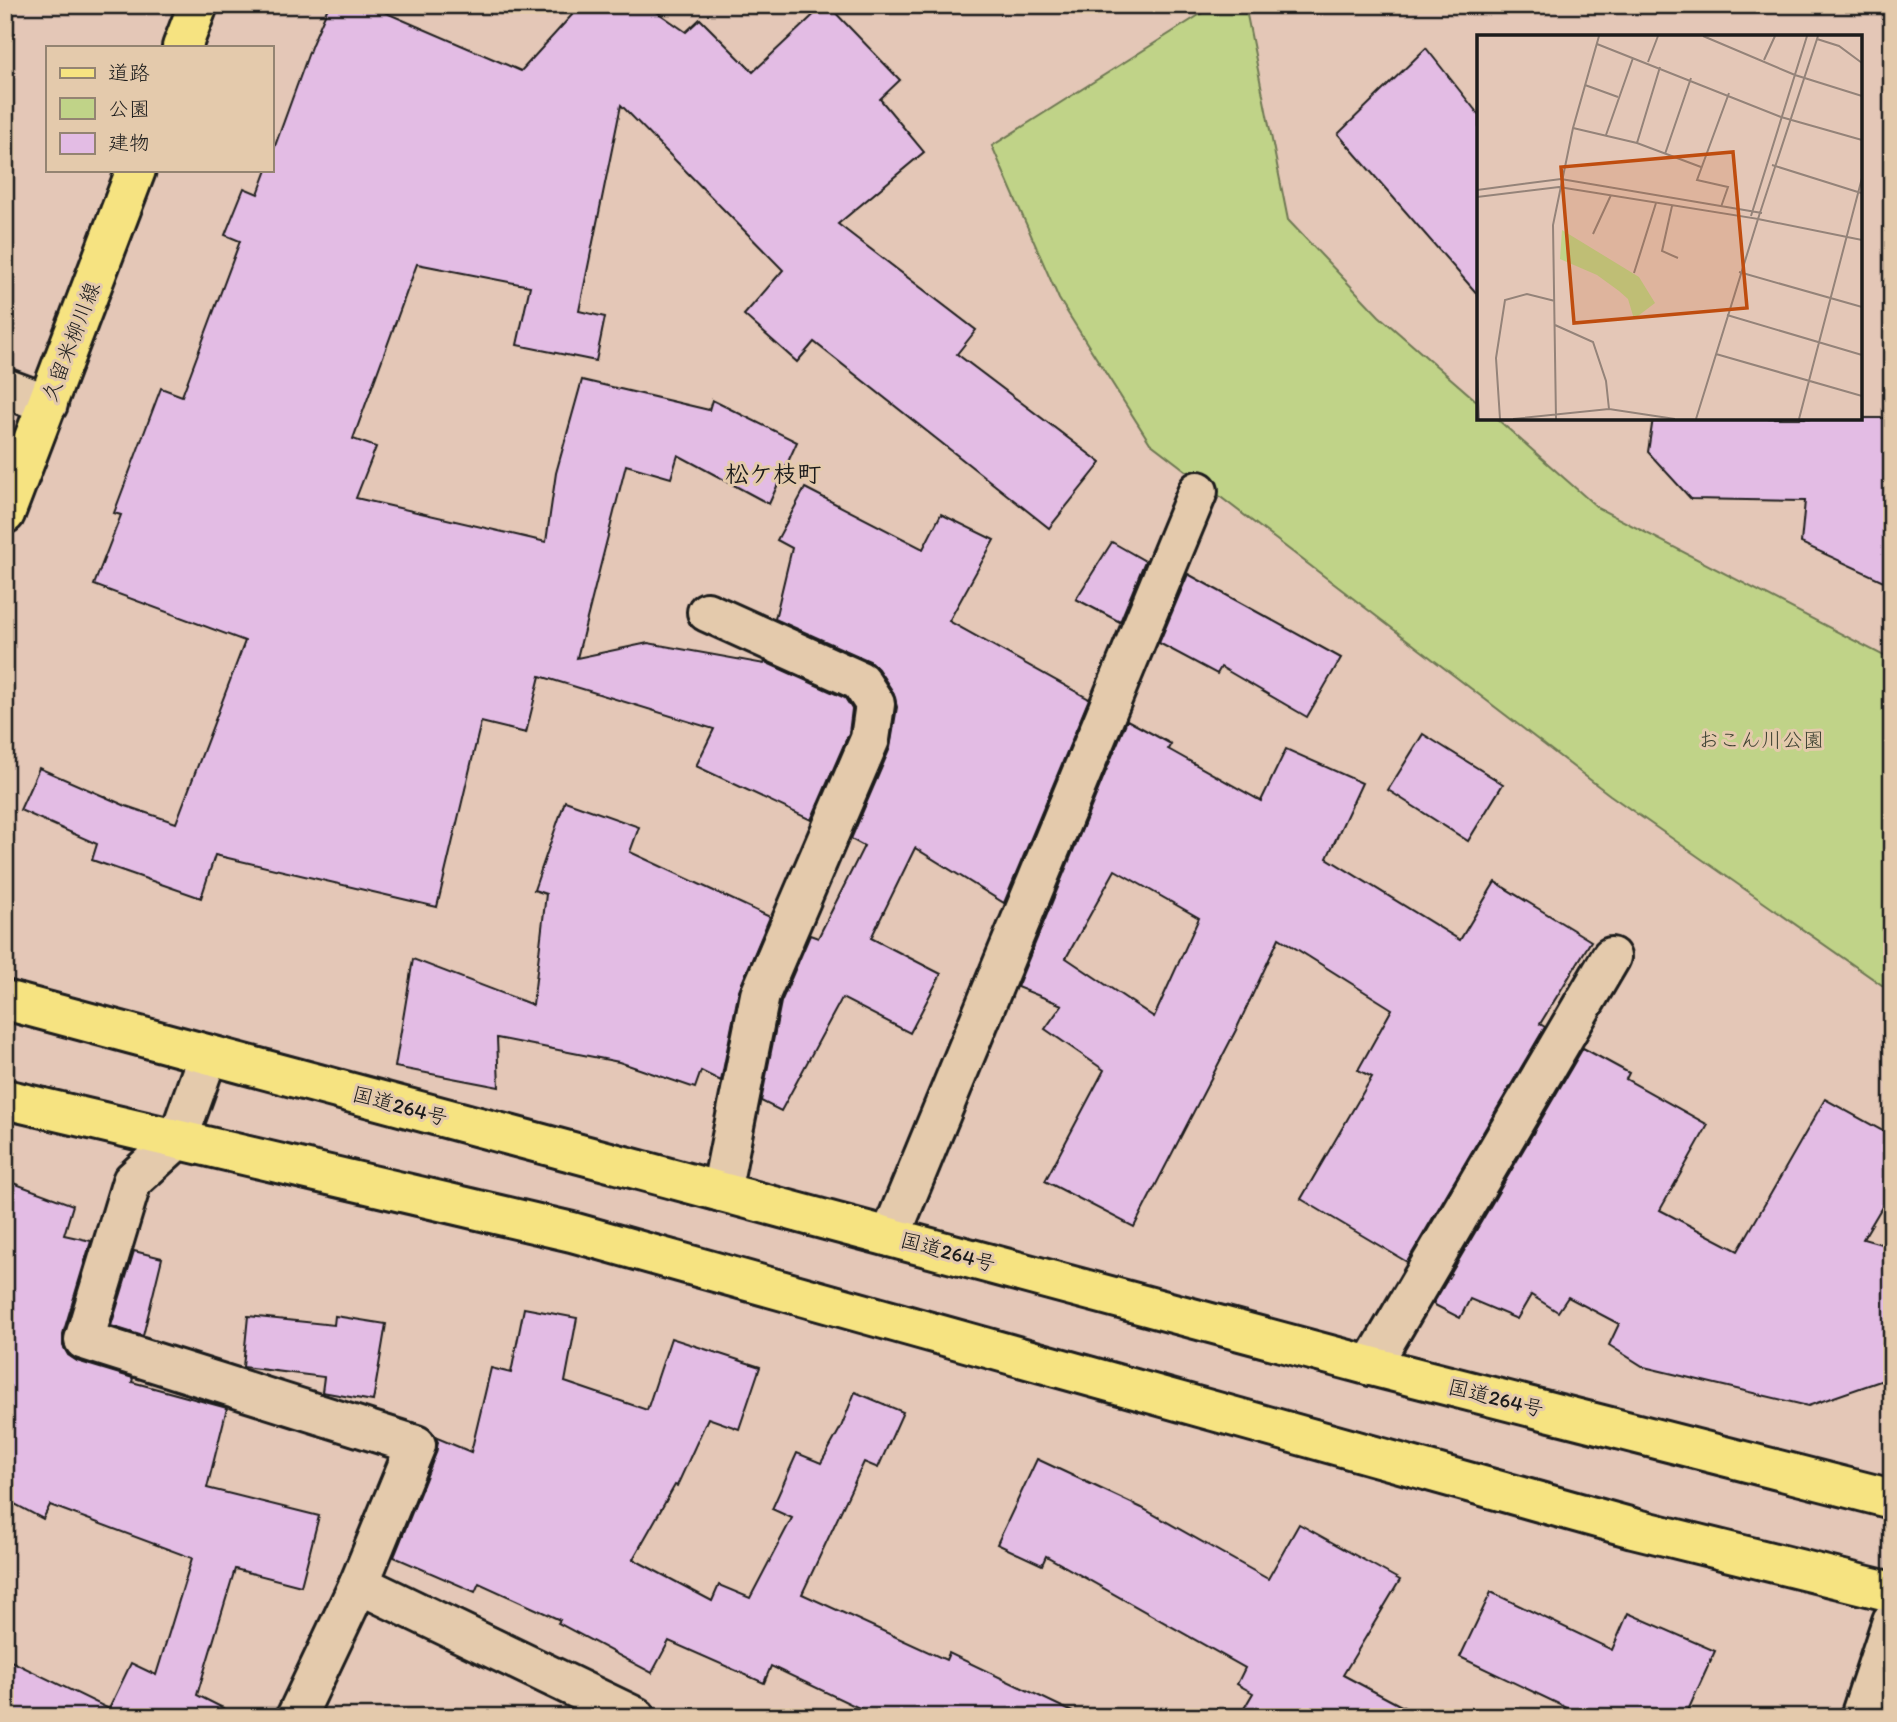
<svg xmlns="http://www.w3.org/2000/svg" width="1897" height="1722" viewBox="0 0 1897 1722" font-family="Itim,'Klee One',sans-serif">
<rect width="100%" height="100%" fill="#e4c7b7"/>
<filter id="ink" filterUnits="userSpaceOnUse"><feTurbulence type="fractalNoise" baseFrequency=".0143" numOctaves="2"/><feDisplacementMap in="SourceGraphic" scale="14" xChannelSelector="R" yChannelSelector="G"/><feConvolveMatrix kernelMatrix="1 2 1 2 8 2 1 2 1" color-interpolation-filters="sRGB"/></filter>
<g filter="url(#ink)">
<path fill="#c0d388" stroke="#6e7852" stroke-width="2" d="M1215,5H1245L1288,220L1379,316L1479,403V418H1496L1598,508L1892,660V992L1610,795L1150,443L1059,299L992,146Z"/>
<g fill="#e3bce4" stroke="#1c1c1c" stroke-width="2" fill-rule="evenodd">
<path d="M329,5H368L521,71L581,5H647L686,32L700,19L753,72L824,5H828L900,80L880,99L924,152L838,224L976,330L957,354L1101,463L1049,528L814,342L797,362L744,315L783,270L621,105L579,311L605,317L596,361L517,345L530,286L417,264L353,439L376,447L356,498L546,542L556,473L582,380L709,410L712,400L797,442L769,504L678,455L671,478L626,465L577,658L648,643L764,664L765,662L845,698L852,709L849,733L811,820L696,766L714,729L540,676L526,733L481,722L437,907L215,855L201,898L92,860L97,844L20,810L39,768L126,806L176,823L245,641L94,585L121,515L114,513L161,388L182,396L240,241L225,235L244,188L258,194L267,170H271V157L312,44Z"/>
<path d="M1426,48L1479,115V296L1338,134Z"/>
<path d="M1653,418H1892V585L1801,543L1805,501L1691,499L1648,452Z"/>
<path d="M805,488L923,549L941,514L994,540L949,621L1089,699L1004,903L915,848L871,938L941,974L910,1033L842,998L781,1111L761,1101L781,1002L810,935L818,938L864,846L851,839L890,748L897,707L893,692L878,669L870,661L775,619L792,548L777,540Z"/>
<path d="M1112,542L1145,561L1120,622L1076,599Z"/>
<path d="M1188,574L1341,658L1307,717L1221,667L1217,674L1159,643Z"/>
<path d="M1127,720L1171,744L1168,749L1261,801L1286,749L1362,783L1327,858L1460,940L1495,882L1591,941L1540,1024L1545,1027L1407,1262L1301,1199L1372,1077L1358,1070L1392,1009L1279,938L1236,1030L1134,1227L1045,1181L1104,1070L1045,1029L1062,1005L1017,987ZM1115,870L1199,918L1154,1017L1066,958Z"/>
<path d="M1423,734L1503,784L1468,841L1388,790Z"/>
<path d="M565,801L639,827L630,852L770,917L739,990L721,1081L701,1071L695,1088L619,1062L497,1038L499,1087L395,1067L413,959L533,1005L546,894L534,890Z"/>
<path d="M1583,1048L1629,1073L1626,1079L1708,1125L1660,1210L1738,1251L1825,1099L1892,1136V1190L1863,1239L1892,1247V1377L1808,1406L1644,1367L1609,1345L1619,1324L1568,1297L1558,1312L1531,1295L1517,1319L1470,1299L1460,1318L1433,1304Z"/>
<path d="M5,1180L73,1205L64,1235L91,1241L63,1334V1346L68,1355L77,1361L133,1378L132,1382L227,1408L207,1488L319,1516L301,1586L235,1569L197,1695L241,1717H5V1658L109,1709L131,1663L156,1675L192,1558L50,1505L43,1519L5,1499Z"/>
<path d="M134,1251L162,1258L143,1336L111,1326Z"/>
<path d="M524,1308L577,1318L565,1382L647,1410L671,1338L760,1367L739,1429L708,1418L677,1486L675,1485L633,1559L712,1601L719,1585L750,1598L792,1518L772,1509L797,1453L821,1463L841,1427L855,1392L903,1412L878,1468L864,1462L802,1594L946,1660L949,1653L1083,1717H878L771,1666L764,1683L669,1641L652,1673L558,1623L560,1620L479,1583L475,1592L394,1557L436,1453L438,1442L435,1437L471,1452L491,1368L511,1373Z"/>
<path d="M248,1316L334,1325L335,1316L386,1324L373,1401L322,1392L324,1377L243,1367Z"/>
<path d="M1037,1459L1142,1508L1268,1579L1299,1524L1400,1580L1343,1675L1422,1717H1239L1253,1693L1237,1684L1245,1668L1046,1556L1042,1565L997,1544Z"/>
<path d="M1491,1592L1612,1650L1628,1613L1715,1651L1685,1717H1586L1460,1657Z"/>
</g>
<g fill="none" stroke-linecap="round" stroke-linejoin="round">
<g stroke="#1c1c1c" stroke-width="44">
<g id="minor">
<path d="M707,612L860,681L875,704L870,739L760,995L721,1192"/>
<path d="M208,1055L178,1139L132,1181L84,1340L416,1445L359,1584L296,1717"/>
<path d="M890,1237L1198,491"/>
<path d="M1371,1366L1611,957"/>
<path d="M359,1584L636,1717"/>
</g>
</g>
<g stroke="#1c1c1c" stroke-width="44">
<g id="tertiary">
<path d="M5,388L48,404"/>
<path d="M1860,1717L1892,1621"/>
</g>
</g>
<g stroke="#1c1c1c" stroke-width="44">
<g id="primary">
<path d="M182,47L198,5"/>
<path d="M5,514L136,170"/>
</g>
</g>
<g stroke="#1c1c1c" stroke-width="44">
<g id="trunk">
<path d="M5,1000L1371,1366L1892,1499"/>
<path d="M5,1099L572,1232L1633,1528L1892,1592"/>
</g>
</g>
<use href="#minor" stroke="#e4caac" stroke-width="38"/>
<use href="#tertiary" stroke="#e4caac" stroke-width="38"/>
<use href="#primary" stroke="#f6e381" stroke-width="38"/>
<use href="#trunk" stroke="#f6e381" stroke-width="38"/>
</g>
</g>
<g text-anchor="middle" stroke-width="6" stroke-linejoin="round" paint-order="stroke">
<g font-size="21" fill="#1c1c1c" stroke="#e4caac">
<text transform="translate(71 342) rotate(-69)" y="7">久留米柳川線</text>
<text transform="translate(400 1106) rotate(15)" y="7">国道264号</text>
<text transform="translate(948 1252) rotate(15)" y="7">国道264号</text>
<text transform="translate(1496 1398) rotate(14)" y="7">国道264号</text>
</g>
<g font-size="21" fill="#3d4132" stroke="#e4caac">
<text x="1761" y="747">おこん川公園</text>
</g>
<g font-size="24" font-weight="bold" fill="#1c1c1c" stroke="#e4caac">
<text x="773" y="482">松ケ枝町</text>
</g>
</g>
<g transform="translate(1477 35)">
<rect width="385" height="385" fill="#e4c7b7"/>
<path d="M85,195L162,242L178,268L157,284L151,264L142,256L120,240L83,224Z" fill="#c0d388"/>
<path fill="none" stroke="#948379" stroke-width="2" d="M226,1L318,40L385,61M340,4L362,11L385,28M120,9L304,82L385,105M287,25L298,1M171,27L181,1M108,50L141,62M96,93L160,108L224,132M129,100L156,23M160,108L183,32M188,119L214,43M295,130L384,158M0,155L84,144L285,178M0,162L82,152L281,184L341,1M195,171L185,216L201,223M244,172L251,152L220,145L252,58M274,181L330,1M281,184L385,205M116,199L134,160M262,237L385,272M157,238L179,168M250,280L385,320M78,290L116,307L129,346L132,374M239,319L385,361M0,339L2,384M23,384L19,323L28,265L50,259L78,266M36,384L132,374L198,384M79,384L76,190L96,93L122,1M219,384L281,184M322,384L385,143"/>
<path fill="#bf4d0f" fill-opacity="0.15" stroke="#bf4d0f" stroke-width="3.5" d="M256,117L270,273L97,288L84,132Z"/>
<rect width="385" height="385" fill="none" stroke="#1c1c1c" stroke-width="3.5"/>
</g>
<rect width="1897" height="1722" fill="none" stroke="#e4caac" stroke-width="28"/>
<rect x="14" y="14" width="1869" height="1694" fill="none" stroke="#1c1c1c" stroke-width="2.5" filter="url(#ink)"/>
<rect x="46" y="46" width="228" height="126" fill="#e4caac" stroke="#948472" stroke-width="2"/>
<rect x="60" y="68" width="35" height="10" fill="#f6e381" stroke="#948472" stroke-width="2"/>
<text x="108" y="80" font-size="21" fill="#1c1c1c">道路</text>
<rect x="60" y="98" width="35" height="21" fill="#c0d388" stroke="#948472" stroke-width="2"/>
<text x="108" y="116" font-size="21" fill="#1c1c1c">公園</text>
<rect x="60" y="133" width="35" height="21" fill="#e3bce4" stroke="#948472" stroke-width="2"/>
<text x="108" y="150" font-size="21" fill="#1c1c1c">建物</text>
</svg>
